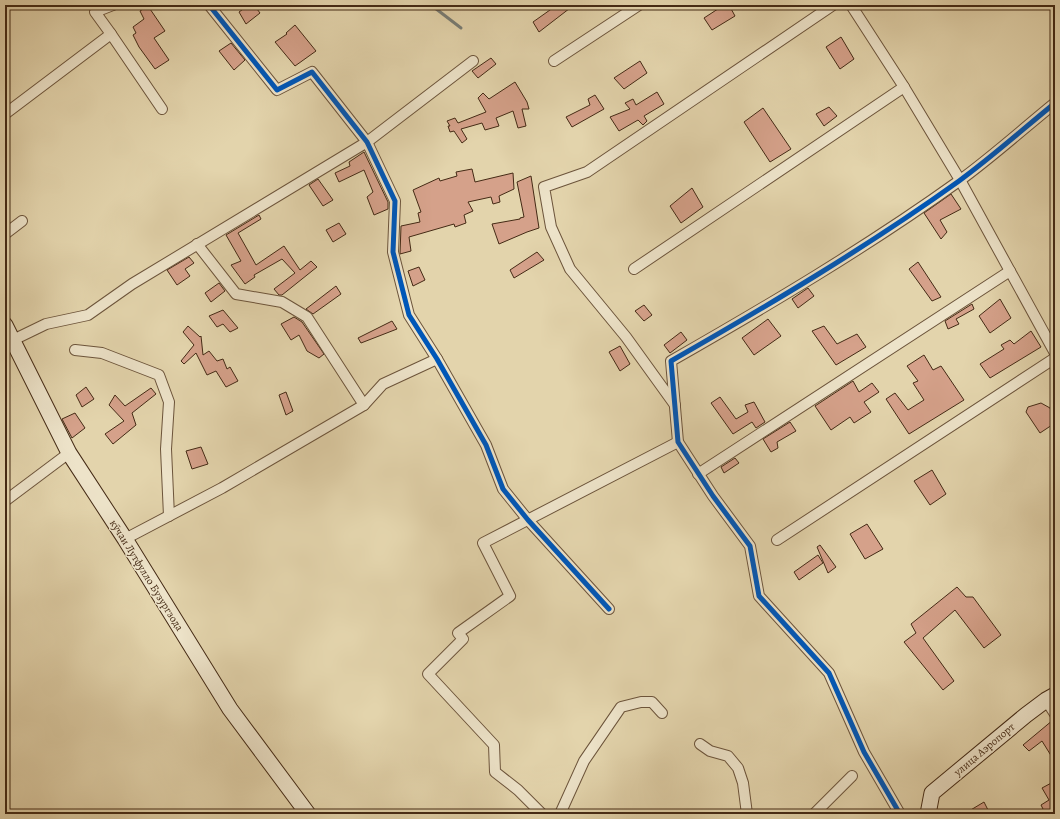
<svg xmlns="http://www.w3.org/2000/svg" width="1060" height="819" viewBox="0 0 1060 819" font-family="Alegreya,serif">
<rect width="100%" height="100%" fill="#e3d4ac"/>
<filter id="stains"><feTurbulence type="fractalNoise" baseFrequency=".005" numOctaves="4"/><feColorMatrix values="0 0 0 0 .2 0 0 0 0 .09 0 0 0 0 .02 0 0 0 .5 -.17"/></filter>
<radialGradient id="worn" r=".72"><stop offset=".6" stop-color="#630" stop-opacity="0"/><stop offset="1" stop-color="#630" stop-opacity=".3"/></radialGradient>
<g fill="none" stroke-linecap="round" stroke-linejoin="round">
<path stroke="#787d76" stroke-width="3" d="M431,5L461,28"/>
</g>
<g fill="#d5a18a" stroke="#442a15">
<path d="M249,5H254L260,13L246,24L239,12Z"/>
<path d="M557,5H574L539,32L533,22Z"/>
<path d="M724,5H729L735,16L712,30L704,18Z"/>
<path d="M148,6L165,31L154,38L169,60L155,69L139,47L133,35L136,33L133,27L144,19L140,11Z"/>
<path d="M295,25L316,51L295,66L275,42L287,34L286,33Z"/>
<path d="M841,37L854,59L840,69L826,47Z"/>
<path d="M231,43L245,60L234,70L219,51Z"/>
<path d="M491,58L496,64L478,78L472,71Z"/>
<path d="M640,61L647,73L624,89L614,78Z"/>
<path d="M515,82L527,102L529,109H522L526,126L518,128L513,111L496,118L499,126L485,130L482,123L461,129L467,139L462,143L454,131L450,132L448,126H450L447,121L455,118L458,123L486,112L478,98L483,93L489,99Z"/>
<path d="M657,92L664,104L644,116L647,121L643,125L638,120L619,131L610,117L630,109L625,103L633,99L636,105Z"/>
<path d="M595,95L604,109L572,127L566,117L590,105L588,99Z"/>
<path d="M829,107L837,116L824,126L816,114Z"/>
<path d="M763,108L791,149L770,162L744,122Z"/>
<path d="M364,152L388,202V209L374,215L367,197L373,192L364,170L339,182L335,173L350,166L349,162Z"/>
<path d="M472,169L475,182L513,173L514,189L499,196L500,202L493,204L491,197L468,202L473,211L464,215L466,223L455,227L454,224L409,237L411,251L400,254L401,226L420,222L418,213L421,212L413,190L439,178L440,181L457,176L456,172Z"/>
<path d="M531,176L539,228L527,232L499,244L492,224L520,219V218L524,217L517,182Z"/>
<path d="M318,179L333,200L323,206L309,185Z"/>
<path d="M692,188L703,207L681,223L670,206Z"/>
<path d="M951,194L961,209L940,220L947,232L941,239L924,213Z"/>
<path d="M259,215L261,219L238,233L256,265L284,246L300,270L311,261L317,267L282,295H279L274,289L295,273L282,259L254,275L255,277L245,284L231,265L241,261L226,235Z"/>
<path d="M339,223L346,234L333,242L326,230Z"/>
<path d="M537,252L544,260L514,278L510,270Z"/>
<path d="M189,257L194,263L185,269L190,276L177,285L167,270Z"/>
<path d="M918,262L941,297L932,301L909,269Z"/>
<path d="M419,267L425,280L413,286L408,271Z"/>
<path d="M219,283L225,291L211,302L205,293Z"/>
<path d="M336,286L341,294L313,314L306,309Z"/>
<path d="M808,288L814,296L798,308L792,299Z"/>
<path d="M1000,299L1011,318L990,333L979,316Z"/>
<path d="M972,304L974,309L956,319L959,324L948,329L945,321Z"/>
<path d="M644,305L652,315L644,321L635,311Z"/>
<path d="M223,310L238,328L230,332L223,324L217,327L209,316Z"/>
<path d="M294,317L302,322L324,354L319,358L307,351L299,335L291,340L281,324Z"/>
<path d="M768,319L781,336L754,355L742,338Z"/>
<path d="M392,321L397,329L361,343L358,338Z"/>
<path d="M188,326L200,337L201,336L203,355L209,351L217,361L223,359L227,369L230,367L238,381L226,387L216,371L207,375L196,353L184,364L181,361L194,345L183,332Z"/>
<path d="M824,326L837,344L857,334L866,347L836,365L812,331Z"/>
<path d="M1031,331L1041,347L990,378L980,364L1004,349L1001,345L1010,340L1014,344Z"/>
<path d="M681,332L687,340L670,353L664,345Z"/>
<path d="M620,346L630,364L620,371L609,352Z"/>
<path d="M924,355L933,370L941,366L964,400L909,434L886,399L895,393L908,410L924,400L913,383L918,381L907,366Z"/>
<path d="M853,381L859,392L872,383L879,392L864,402L871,412L854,423L850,417L831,430L815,406Z"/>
<path d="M86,387L94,399L82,407L76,395Z"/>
<path d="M151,388L156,394L132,413L136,425L113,444L105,434L124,421L109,405L115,395L125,406Z"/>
<path d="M286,392L293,411L286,415L279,395Z"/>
<path d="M720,397L736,419L748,412L745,405L754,402L765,422L756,428L752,422L733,434L711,403Z"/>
<path d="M1041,403L1050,408L1055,423L1040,433L1026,412L1028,407Z"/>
<path d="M75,413L85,428L72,438L62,419Z"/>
<path d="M790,422L796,431L777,442L778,448L771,452L763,439Z"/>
<path d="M201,447L208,464L192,469L186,451Z"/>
<path d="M735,458L739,463L724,473L721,467Z"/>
<path d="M932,470L946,494L930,505L914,481Z"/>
<path d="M867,524L883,549L865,559L850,534Z"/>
<path d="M820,545L836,567L828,573L817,547Z"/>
<path d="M818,555L823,563L799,580L794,572Z"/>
<path d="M957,587L966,597H973L1001,635L984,648L955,610L923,638L954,681L943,690L904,642L916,633L911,624Z"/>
<path d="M1053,720H1055V762L1042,741L1029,751L1023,745Z"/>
<path d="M1055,781V808L1054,807L1045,813L1041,805L1049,800L1042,788Z"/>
<path d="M984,802L988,810L982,814H964Z"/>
</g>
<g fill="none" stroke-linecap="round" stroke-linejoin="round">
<g stroke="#6c543b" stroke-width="12">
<g id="minor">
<path d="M209,5L277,90L312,72L367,142L395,201L393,252L409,315L437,359L486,445L503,489L528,520L609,609"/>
<path d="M851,5L904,87L960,180L1055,353"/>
<path d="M111,34L162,109"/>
<path d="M554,61L639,5"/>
<path d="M5,114L111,34L95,12L113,5"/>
<path d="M5,234L22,221"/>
<path d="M197,244L236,294L282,302L307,317L364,405"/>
<path d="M634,269L904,87"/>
<path d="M13,340L46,324L88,315L132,284L367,142L473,61"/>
<path d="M75,350L102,353L159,375L169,402L166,449L169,516"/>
<path d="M675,405L626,337L570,269L551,227L544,187L587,172L833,5"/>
<path d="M698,474L1010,271"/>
<path d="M5,501L69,453"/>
<path d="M125,539L222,488L364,405L383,384L437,359"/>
<path d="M777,540L1055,358"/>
<path d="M1046,700L1055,714"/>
<path d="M700,744L710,751L728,756L738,768L743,783L747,814"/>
<path d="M542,814L518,790L495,772L494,745L428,674L463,639L458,633L510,596L483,543L678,442"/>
<path d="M560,814L584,761L621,707L641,702H652L662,713"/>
<path d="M814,814L852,776"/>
<path d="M900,814L864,752L829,673L759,596L750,546L713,496L678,442L671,361C769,305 867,247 959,181C992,157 1023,129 1055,103"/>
</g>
</g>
<g stroke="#442a15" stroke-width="17">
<g id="secondary">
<path d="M5,325L69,453L125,539L230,709L308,814"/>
<path d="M928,814L932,793L1026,715L1046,700L1055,695"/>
</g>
</g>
<use href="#minor" stroke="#ede3c9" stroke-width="10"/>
<use href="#secondary" stroke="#ede3c9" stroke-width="15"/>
<g stroke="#ede3c9" stroke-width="8">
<g id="cycleway">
<path d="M209,5L277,90L312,72L367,142L395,201L393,252L409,315L437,359L486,445L503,489L528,520L609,609"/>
<path d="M900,814L864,752L829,673L759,596L750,546L713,496L678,442L671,361C769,305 867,247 959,181C992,157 1023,129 1055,103"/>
</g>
</g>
<use href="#cycleway" stroke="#0057b8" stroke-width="5"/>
</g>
<g text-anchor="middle" stroke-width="3" stroke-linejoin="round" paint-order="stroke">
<g font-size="11" fill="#442a15" stroke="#ede3c9">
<text transform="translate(147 575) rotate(58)" y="4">кӯчаи Лутфулло Бузургзода</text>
<text transform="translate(984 749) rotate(-40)" y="4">улица Аэропорт</text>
</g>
</g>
<rect width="1060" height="819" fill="none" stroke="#e3d4ac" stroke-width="20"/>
<rect x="6" y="6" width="1048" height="807" fill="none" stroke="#442a15" stroke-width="2"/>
<rect x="10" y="10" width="1040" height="799" fill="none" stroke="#442a15"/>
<rect width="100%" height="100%" filter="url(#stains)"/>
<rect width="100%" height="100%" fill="url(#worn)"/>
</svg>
